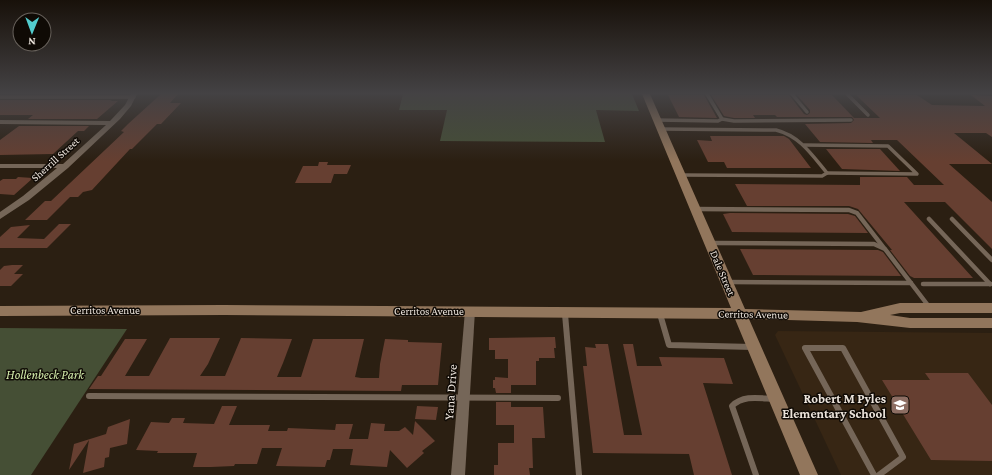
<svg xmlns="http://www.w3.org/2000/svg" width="992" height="475" viewBox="0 0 992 475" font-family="'Crimson Pro',serif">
<rect width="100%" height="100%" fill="#2b1f12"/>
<path fill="#372614" d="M778,331L992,333V475H841L775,335Z"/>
<g fill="#454f35">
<path d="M403,94H632L639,111L596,110L605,142L440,141L447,110H399Z"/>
<path d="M0,328L127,329L31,475H0Z"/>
</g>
<g fill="#663f31">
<path d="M161,94H178L170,103H181L161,124H157L132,149H130L92,190L83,192L78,197H70L47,220H25L45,201H51L124,132L121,131L128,124Z"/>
<path d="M668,95H704L717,118L679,117Z"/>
<path d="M711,95H789L804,114L807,115L810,113V110L797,95H832L854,118H880L856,95H917L932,105L985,106L971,95L992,96V137L986,133H954L992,164H949L992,202V249L945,202H904L973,278H914L910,276L890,250H892L858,209L849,206H747L735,184L860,185V177H907L914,185H944L897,140H871L873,143L820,142L805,124L851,123L854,120L852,117H777L775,115H753L755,118H734L724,116Z"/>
<path d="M0,100H112L110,101H118L97,119H28L33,115H0Z"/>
<path d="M19,126H89L84,131H78L53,154L0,155V140Z"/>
<path d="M710,136H784L789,139L811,168H727L724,162H708L697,140L712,141Z"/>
<path d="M826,149H880L900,171L842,169Z"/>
<path d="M319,162H328L327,165H351L347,174H334L331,183H295L303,166H318Z"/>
<path d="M18,177L33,178L14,195L0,194V181L3,179H16Z"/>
<path d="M730,213L848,214L855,216L868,233L732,232L723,214Z"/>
<path d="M59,224H71L47,248H0V237L11,227L30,225L17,238L44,239Z"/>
<path d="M740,249L878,250L883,252L901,276L753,275Z"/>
<path d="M12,265H23L14,274H23L11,286H0V270L4,266Z"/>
<path d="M555,337L556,348H554L555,358H539V361H536V385H511V393H496L495,388H493V380H495V377L508,378V359H495V350H489V338Z"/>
<path d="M170,338H220L208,364L200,376H225L241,338L292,339L283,363L277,377H301L313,339H364L355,377L361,378H379L380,364L385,339L408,340V342L442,343L438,385H402L401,391L89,389L98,376H101L125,339H147L125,376H149Z"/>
<path d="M595,344H608L624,435H642L623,344H633L637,366H662L659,357L724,358L733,384L703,383L732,475H694L689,454L593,453L583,366H587L585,347L596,348Z"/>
<path d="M925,373H968L992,405V461L931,460L882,380H930Z"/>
<path d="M496,402H511V407H543L545,438H532L533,468H529L530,475H494V465H498V443H514V425H496Z"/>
<path d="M222,406H237L229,425H270L268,431H287L288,428L335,430L336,424H353L349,439H368L371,423L385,424L384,431H399L405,427L413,435L415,421L435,441L422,451L424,453L407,468L390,450L387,467L350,465L353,449H333L330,460H327L325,467L276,466L282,448H262L257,464H235L234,466L211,467H193L197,453H157L158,451L136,450L151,422L169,423L172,418H185L183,423L214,424Z"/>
<path d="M417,406L438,407L436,420L415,419Z"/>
<path d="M130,419L127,444L110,448L109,457L105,458L104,467L83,473L89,440L69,470L74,444L106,434L108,427Z"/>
</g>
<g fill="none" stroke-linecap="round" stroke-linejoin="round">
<g stroke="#756658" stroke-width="3.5">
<path d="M792,94L807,112"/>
<path d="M847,94L868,115"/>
<path d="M0,97H134"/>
<path d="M722,119L734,121L851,120"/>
<path d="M657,120L718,121L722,119L707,94"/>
<path d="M661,129L776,130C800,136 812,155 827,173L822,176L681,175"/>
<path d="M804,145L888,146L917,174L827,173"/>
</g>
<g stroke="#756658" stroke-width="4.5">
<path d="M695,209L849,210L857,213L884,248"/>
<path d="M929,219L990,284"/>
<path d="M952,219L992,260"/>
<path d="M712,243L874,244L885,249L930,308"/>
<path d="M729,282L911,283"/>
<path d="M923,284H991"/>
<path d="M565,312V315"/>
</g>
<g stroke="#756658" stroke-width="6">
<path d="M565,314L579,475"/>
<path d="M660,314L669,345L753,347"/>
<path d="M89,396L558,398"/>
<path d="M756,475L732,406C743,395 758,398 773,399"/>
<path d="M874,475L805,348H843L903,457L879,475"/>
</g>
<g fill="#756658" fill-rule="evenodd">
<path d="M131,94H137L131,106L120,119L68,168L29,200L0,219V212L23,196L57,168H0V164H63L106,125L0,124V120L110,121L125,105Z"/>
<path d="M470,307L474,308L475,311L465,475H451L465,311L466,308Z"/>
</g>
<path fill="#92765c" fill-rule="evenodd" d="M642,94H650L745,309L861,312L900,303H992V313H900L890,315L910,318H992V328H910L857,322L749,319L818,475H800L735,319L224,315L0,316V306L224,305L731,308Z"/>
</g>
<linearGradient id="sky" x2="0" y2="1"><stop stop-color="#18110a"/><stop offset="0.58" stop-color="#444244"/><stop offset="1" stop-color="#444244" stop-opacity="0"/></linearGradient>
<rect width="992" height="161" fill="url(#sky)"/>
<defs>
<g id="school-square" transform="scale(1)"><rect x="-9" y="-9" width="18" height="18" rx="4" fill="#8d6e63" stroke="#0f0a05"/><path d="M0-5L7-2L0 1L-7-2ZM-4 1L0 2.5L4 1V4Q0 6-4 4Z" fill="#fff"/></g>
</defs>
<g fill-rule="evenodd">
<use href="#school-square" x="900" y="405"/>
</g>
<g text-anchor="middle" stroke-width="3" stroke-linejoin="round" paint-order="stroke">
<g font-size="11" fill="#ebe3db" stroke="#0f0a05">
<text transform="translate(55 159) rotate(-42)" y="4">Sherrill Street</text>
<text transform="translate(723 273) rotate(67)" y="4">Dale Street</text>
<text x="105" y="314">Cerritos Avenue</text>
<text x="429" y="315">Cerritos Avenue</text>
<text transform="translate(753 314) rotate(1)" y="4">Cerritos Avenue</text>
</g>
<g font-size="13" font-style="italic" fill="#d3ecaa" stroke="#0f0a05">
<text x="45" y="379">Hollenbeck Park</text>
</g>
<g font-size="13" fill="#ebe3db" stroke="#0f0a05">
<text transform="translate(450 392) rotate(-86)" y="5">Yana Drive</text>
</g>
<g font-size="13" font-weight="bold" fill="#ebe3db" stroke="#0f0a05" text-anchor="end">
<text x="886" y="403">Robert M Pyles<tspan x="886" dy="15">Elementary School</tspan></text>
</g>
</g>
<g transform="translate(32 32) rotate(181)"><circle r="19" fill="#0f0a05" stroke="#67615b"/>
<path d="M0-3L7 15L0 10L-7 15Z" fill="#52cdcf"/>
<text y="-6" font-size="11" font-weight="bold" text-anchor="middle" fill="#ebe3db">N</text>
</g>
</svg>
